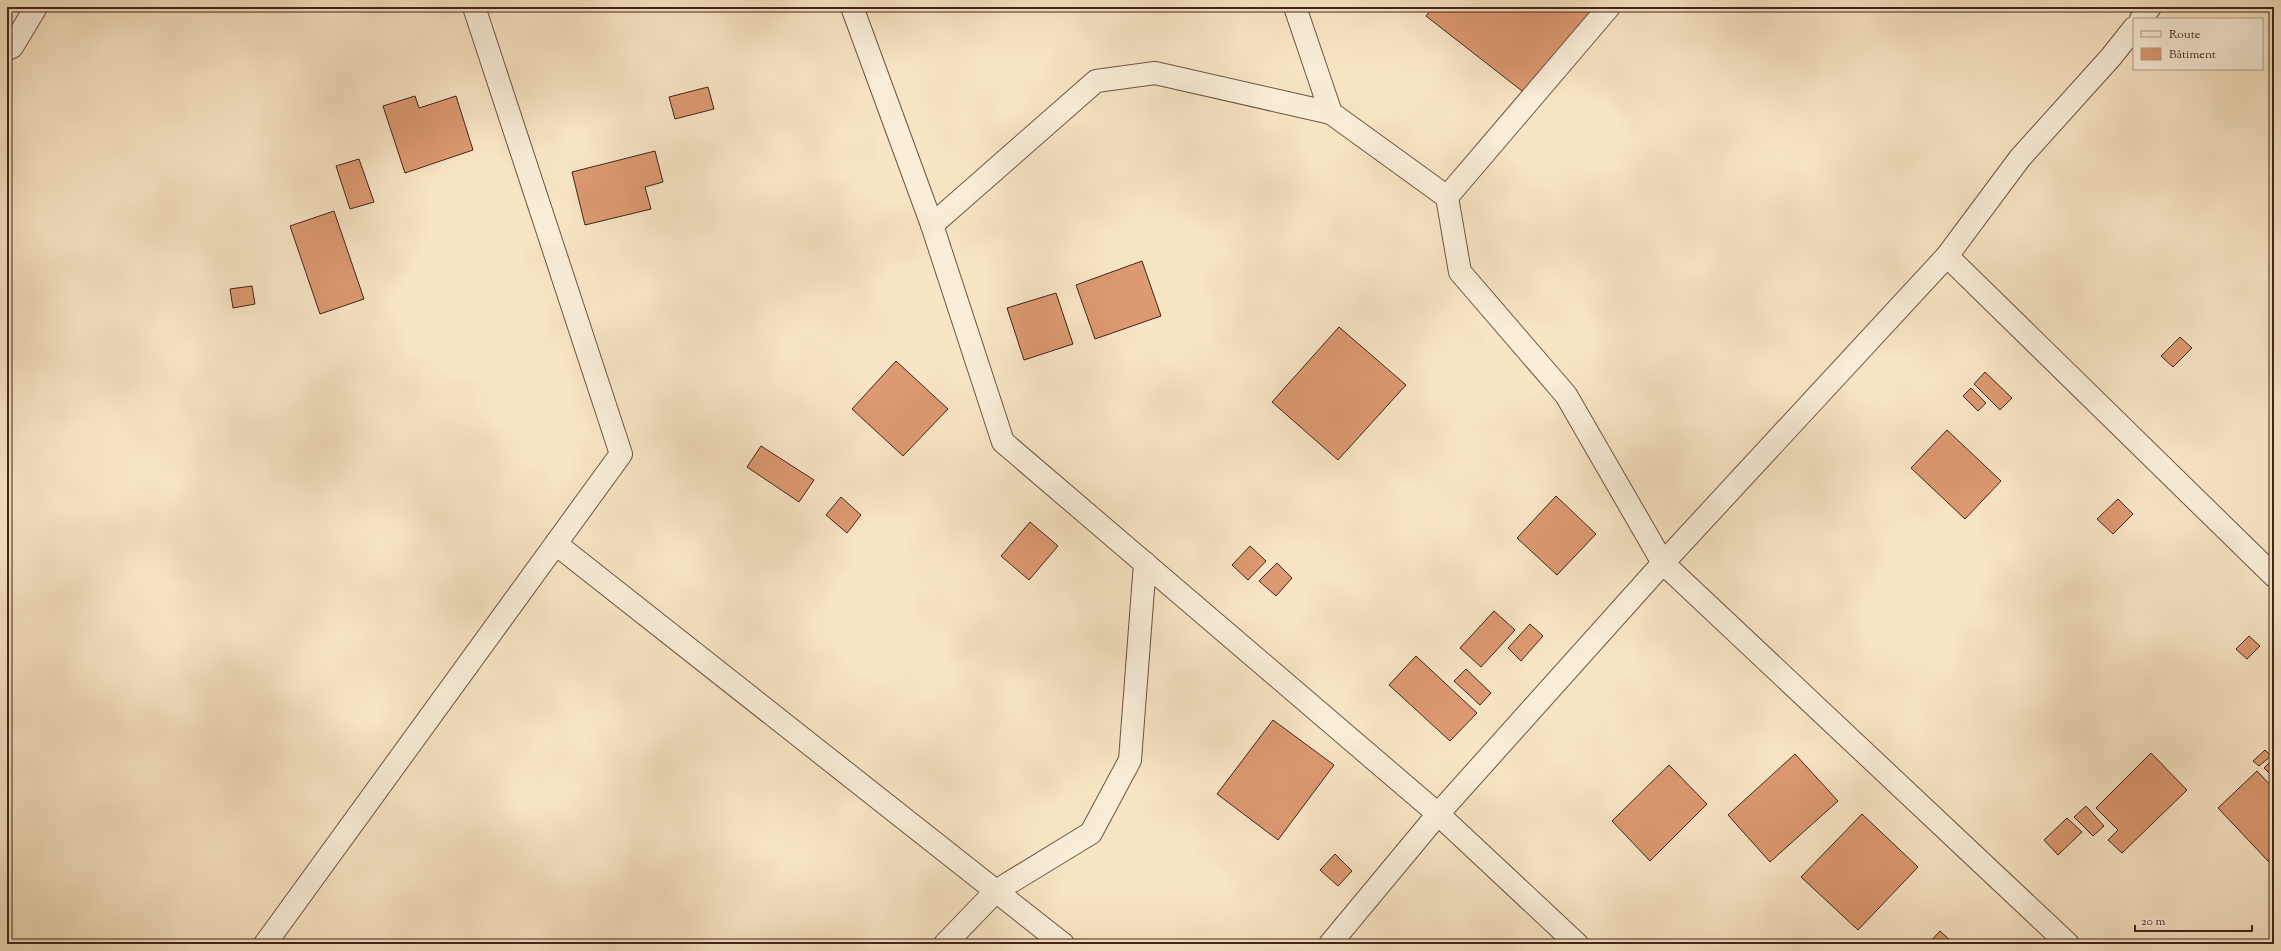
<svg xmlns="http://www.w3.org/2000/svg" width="2281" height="951" viewBox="0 0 2281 951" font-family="'Sorts Mill Goudy',serif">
<rect width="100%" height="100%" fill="#f8e5c4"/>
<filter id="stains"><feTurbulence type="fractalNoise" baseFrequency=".005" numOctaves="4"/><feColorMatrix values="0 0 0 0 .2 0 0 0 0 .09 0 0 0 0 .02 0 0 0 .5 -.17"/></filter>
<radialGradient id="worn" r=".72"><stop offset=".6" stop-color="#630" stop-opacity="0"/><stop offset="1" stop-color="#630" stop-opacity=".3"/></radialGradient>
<g fill="#dd9971" stroke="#40251a">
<path d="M1433,7H1592L1599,12L1531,98L1426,16Z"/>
<path d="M708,87L714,109L675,119L669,97Z"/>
<path d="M415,96L419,108L456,96L473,150L405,173L383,106Z"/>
<path d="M655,151L663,182L645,187L651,209L585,225L572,172Z"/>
<path d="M359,159L374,202L350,209L336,166Z"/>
<path d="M334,211L364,299L320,314L290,226Z"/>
<path d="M1142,261L1161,316L1095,339L1076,285Z"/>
<path d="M252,286L255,304L233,308L230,289Z"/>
<path d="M1056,293L1073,344L1024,360L1007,308Z"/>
<path d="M1339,327L1406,385L1338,460L1272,402Z"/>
<path d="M2180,337L2192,348L2173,367L2161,356Z"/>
<path d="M896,361L948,409L903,456L852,409Z"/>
<path d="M1985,372L2012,398L2000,410L1974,384Z"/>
<path d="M1971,388L1986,403L1978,411L1963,396Z"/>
<path d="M1947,430L2001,481L1965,519L1911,468Z"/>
<path d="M761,446L814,480L799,502L747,467Z"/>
<path d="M1556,496L1596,534L1557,575L1517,538Z"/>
<path d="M841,497L861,515L847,533L826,515Z"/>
<path d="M2118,499L2133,514L2113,534L2097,519Z"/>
<path d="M1030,522L1058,546L1029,580L1001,556Z"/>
<path d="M1250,546L1266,561L1248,580L1232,565Z"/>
<path d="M1277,563L1292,578L1276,596L1259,581Z"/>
<path d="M1494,611L1515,630L1481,667L1460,648Z"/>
<path d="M1530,624L1543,636L1521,661L1508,648Z"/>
<path d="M2249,636L2260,646L2247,659L2236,649Z"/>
<path d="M1416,656L1477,713L1450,741L1389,685Z"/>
<path d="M1466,669L1491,693L1480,705L1454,681Z"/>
<path d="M1273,720L1334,765L1278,840L1217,794Z"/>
<path d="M2265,750L2271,756L2259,766L2253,761Z"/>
<path d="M2151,753L2187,790L2122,853L2108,840L2118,830L2096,808Z"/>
<path d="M1795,754L1838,801L1770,862L1728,815Z"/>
<path d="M2274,758V778L2264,768Z"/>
<path d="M1669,765L1707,804L1650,861L1612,821Z"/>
<path d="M2257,771L2274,789V857L2269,862L2218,808Z"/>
<path d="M2086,806L2104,826L2093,836L2074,817Z"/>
<path d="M1862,814L1918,867L1858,930L1801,877Z"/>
<path d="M2067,818L2082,832L2058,855L2044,840Z"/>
<path d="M1335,854L1352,871L1338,886L1320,870Z"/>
<path d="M1940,931L1954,944H1928Z"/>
</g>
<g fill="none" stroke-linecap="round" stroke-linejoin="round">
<g stroke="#6e5544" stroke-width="24">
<g id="street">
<path d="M852,7L932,225L1003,442L1438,814L1577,944"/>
<path d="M1295,7L1331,113"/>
<path d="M2141,19L2150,7"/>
<path d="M7,49L12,47L36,7"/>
<path d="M1447,197L1609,7"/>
<path d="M932,225L1096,81L1155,73L1331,113L1447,197L1460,272L1566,395L1663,563L2068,944"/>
<path d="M1947,256L2274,576"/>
<path d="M556,544L1063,944"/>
<path d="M265,944L621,454L474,7"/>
<path d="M945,944L996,891L1091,833L1130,760L1145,563"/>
<path d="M1330,944L1438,814L1663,563L1947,256L2020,158L2111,57L2134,28"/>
</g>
</g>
<use href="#street" stroke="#faeed9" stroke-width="22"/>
</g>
<rect width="2281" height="951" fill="none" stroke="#f8e5c4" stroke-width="24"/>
<rect x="8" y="8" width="2265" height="935" fill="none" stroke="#40251a" stroke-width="2"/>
<rect x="12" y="12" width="2257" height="927" fill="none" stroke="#40251a"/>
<rect x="2133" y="18" width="130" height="52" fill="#faeed9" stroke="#b09e8d"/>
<rect x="2141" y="31" width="20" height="6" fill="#faeed9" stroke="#b09e8d"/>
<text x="2169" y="38" font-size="12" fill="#40251a">Route</text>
<rect x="2141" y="48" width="20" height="12" fill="#dd9971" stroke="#b09e8d"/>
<text x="2169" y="58" font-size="12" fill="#40251a">Bâtiment</text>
<path d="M2135 925v6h117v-6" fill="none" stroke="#40251a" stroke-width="2"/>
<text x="2141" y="925" font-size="12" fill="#40251a" stroke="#faeed9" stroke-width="3" paint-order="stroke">20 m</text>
<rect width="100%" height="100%" filter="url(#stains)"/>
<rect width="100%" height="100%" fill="url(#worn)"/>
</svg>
